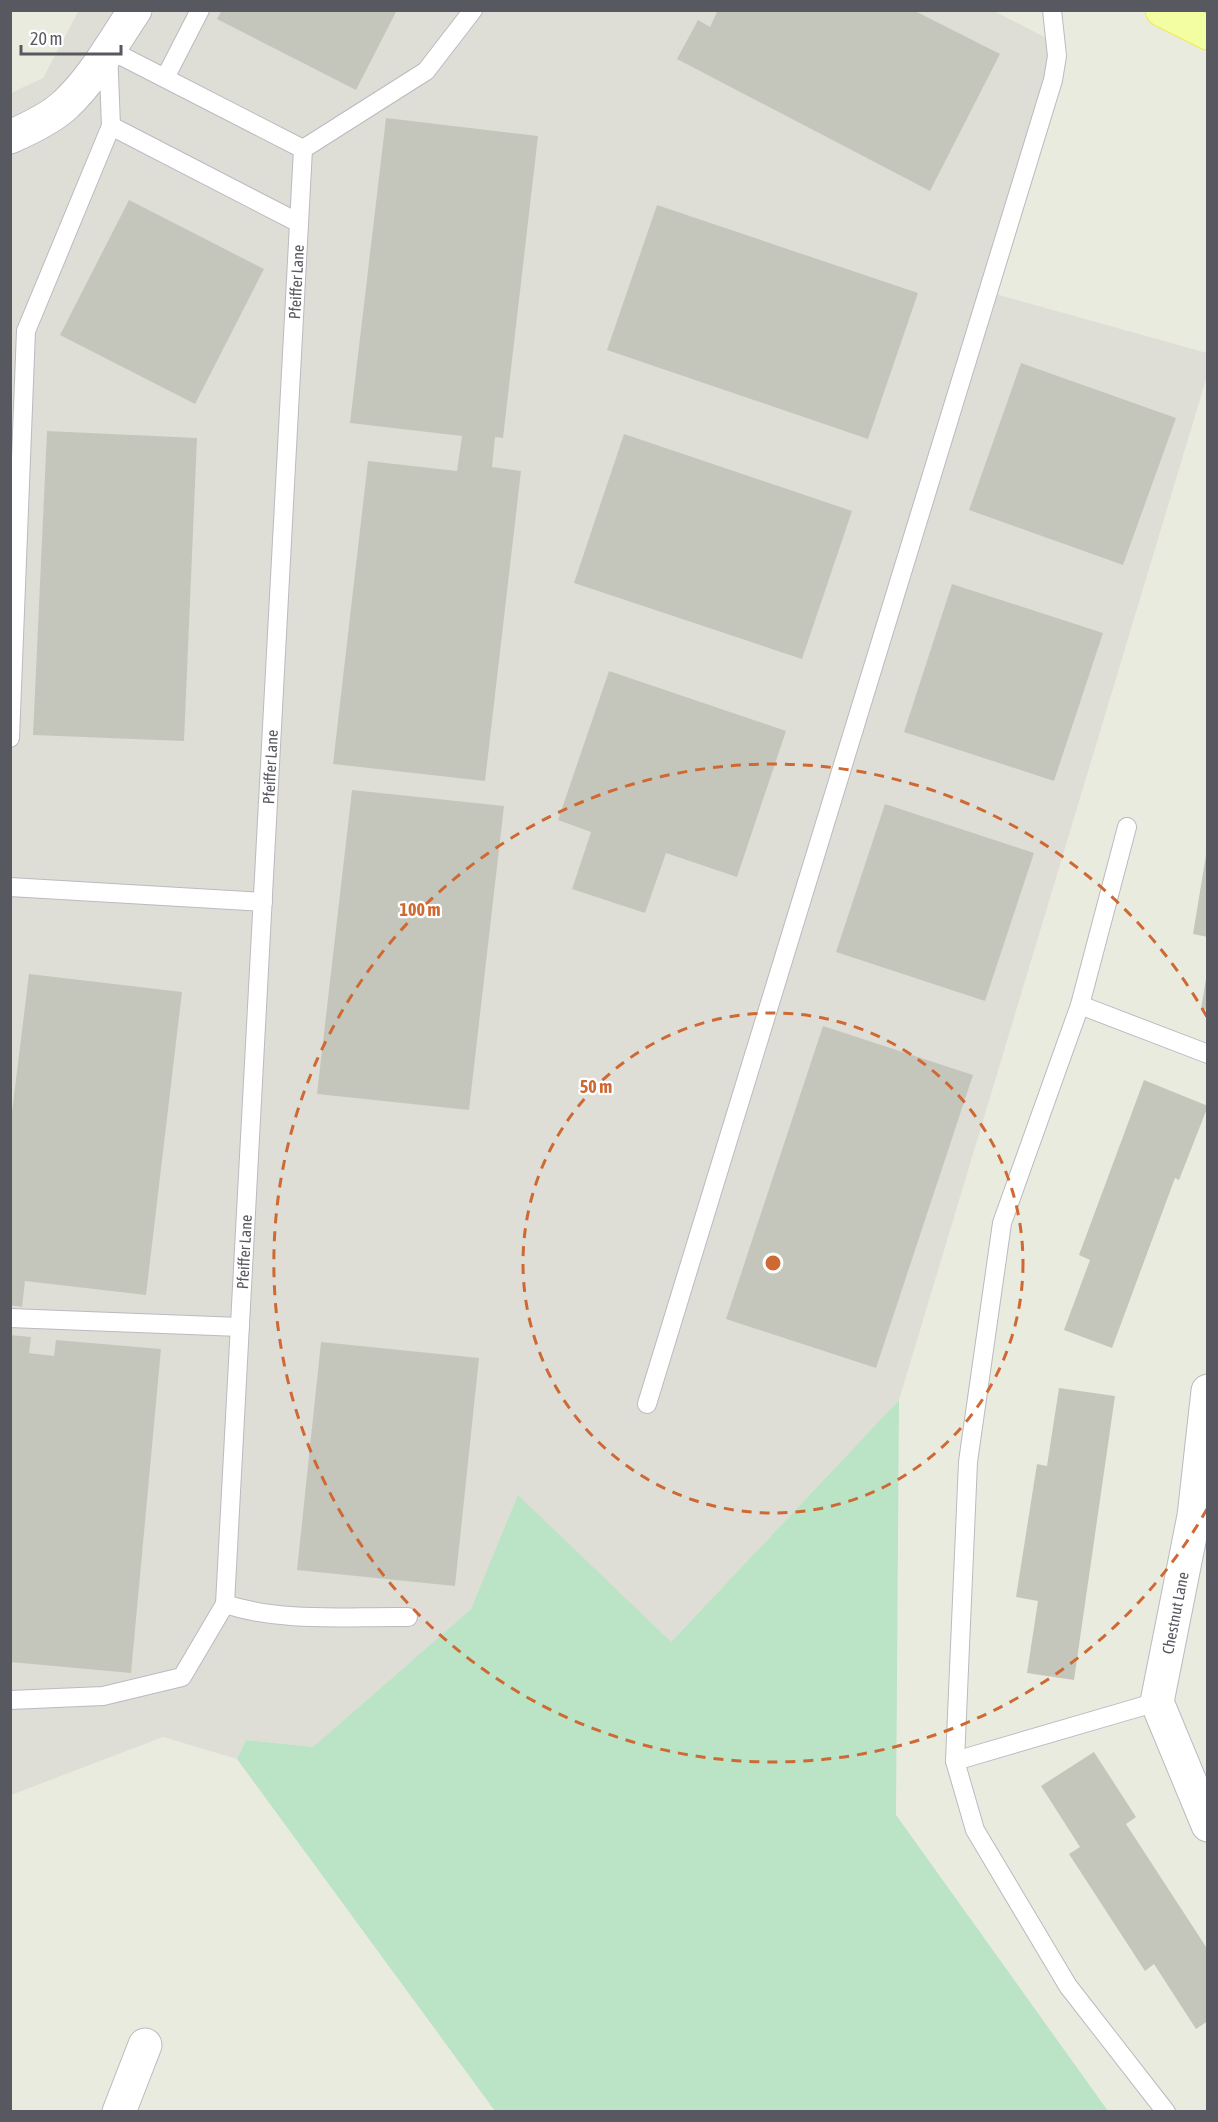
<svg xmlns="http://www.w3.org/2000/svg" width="1218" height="2122" viewBox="0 0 1218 2122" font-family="'Asap Condensed',sans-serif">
<rect width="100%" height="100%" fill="#eaebdf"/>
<path fill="#deded7" d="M79,10H992L1060,45L985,291L1207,353V376L899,1400L670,1643L519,1496L471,1609L313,1747L246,1740L237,1759L163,1737L11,1795V93L43,78Z"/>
<path fill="#bbe3c6" d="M899,1400L896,1815L1108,2111H495L237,1759L246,1740L313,1747L471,1609L518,1495L671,1642Z"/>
<g fill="#c5c6bb">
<path d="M222,10H397L356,90L217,19Z"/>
<path d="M718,10H913L1000,54L930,191L677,59L698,20L710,27Z"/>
<path d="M386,118L538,136L503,438L495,437L492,467L521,471L485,781L333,764L368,461L457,471L462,436L350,423Z"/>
<path d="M129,200L264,269L195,404L60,335Z"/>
<path d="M657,205L918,293L868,439L607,350Z"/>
<path d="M1021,363L1176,418L1123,565L969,510Z"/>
<path d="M47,431L197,438L184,741L33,735Z"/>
<path d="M624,434L852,511L802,659L574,583Z"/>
<path d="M952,584L1103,633L1054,781L904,732Z"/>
<path d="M609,671L786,731L737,877L666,853L645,913L572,889L591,832L558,820Z"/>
<path d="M352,790L504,806L469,1110L317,1094Z"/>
<path d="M885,804L1034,853L985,1001L836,952Z"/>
<path d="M1206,855H1208V937L1193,934Z"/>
<path d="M29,974L182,992L146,1295L25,1281L22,1307L10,1305V1128Z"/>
<path d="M1206,979H1208V1010L1201,1009Z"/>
<path d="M823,1026L973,1075L876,1368L726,1319Z"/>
<path d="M1144,1080L1208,1106L1179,1180L1175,1178L1112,1348L1064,1330L1090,1260L1079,1255Z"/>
<path d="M10,1335L31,1337L29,1353L54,1356L56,1340L161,1349L131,1673L10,1662Z"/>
<path d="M321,1342L479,1358L455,1586L297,1570Z"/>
<path d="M1059,1388L1115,1396L1074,1680L1027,1673L1038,1601L1016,1597L1037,1464L1047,1466Z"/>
<path d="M1094,1752L1136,1817L1126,1824L1208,1950V2021L1196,2029L1154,1964L1145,1971L1069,1854L1080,1847L1041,1786Z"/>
</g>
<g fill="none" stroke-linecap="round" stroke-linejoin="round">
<g stroke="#babac1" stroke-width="20">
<g id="lane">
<path d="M165,78L200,10"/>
<path d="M111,126L299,223"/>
<path d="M303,149L426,71L473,10"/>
<path d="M10,738L26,331L111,126L108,49L303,149L225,1604L182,1677L103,1696L10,1700"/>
<path d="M1127,827L1080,1005L1002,1223L968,1462L955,1761L975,1830L1068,1986L1166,2112"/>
<path d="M10,887L263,902"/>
<path d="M1080,1005L1208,1054"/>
<path d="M10,1318L240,1327"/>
<path d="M647,1404L1053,80L1057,56L1052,10"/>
<path d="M225,1604C283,1623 347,1616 408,1617"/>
<path d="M955,1761L1157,1702"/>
</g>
</g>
<g stroke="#babac1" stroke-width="35">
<g id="street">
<path d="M10,137C28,129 53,117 66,104C93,79 114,41 135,10"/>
<path d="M1208,1391L1194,1516L1157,1702L1208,1825"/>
<path d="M119,2112L145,2045"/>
</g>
</g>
<g stroke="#edeb56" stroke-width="35">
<path id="primary" d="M1162,10L1208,33"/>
</g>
<use href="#lane" stroke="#fff" stroke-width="18"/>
<use href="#street" stroke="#fff" stroke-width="33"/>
<use href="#primary" stroke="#f3fda2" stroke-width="33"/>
</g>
<g fill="none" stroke="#cf6934" stroke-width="3" stroke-dasharray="10 8">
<circle cx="773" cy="1263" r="250"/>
<path d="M1207 1509A499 499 0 1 1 1207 1017"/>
</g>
<g text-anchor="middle" stroke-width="4.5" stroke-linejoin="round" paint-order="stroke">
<g font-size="16" fill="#585960" stroke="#fff">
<text transform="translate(296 282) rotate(-87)" y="6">Pfeiffer Lane</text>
<text transform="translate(270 767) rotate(-87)" y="6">Pfeiffer Lane</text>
<text transform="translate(244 1252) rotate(-87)" y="6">Pfeiffer Lane</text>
<text transform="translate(1175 1613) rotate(-79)" y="6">Chestnut Lane</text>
</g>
</g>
<circle cx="773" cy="1263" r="9" fill="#cf6934" stroke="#fff" stroke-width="3"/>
<g font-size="18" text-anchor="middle" font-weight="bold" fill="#cf6934" stroke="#fff" stroke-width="4.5" stroke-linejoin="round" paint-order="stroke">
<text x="420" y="916">100 m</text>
<text x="596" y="1093">50 m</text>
</g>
<rect width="1218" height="2122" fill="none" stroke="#585960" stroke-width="24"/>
<path d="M21 45v9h100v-9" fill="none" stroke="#585960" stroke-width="3"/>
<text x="30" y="45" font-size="18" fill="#585960" stroke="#ffffff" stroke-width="4.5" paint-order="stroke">20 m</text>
</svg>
